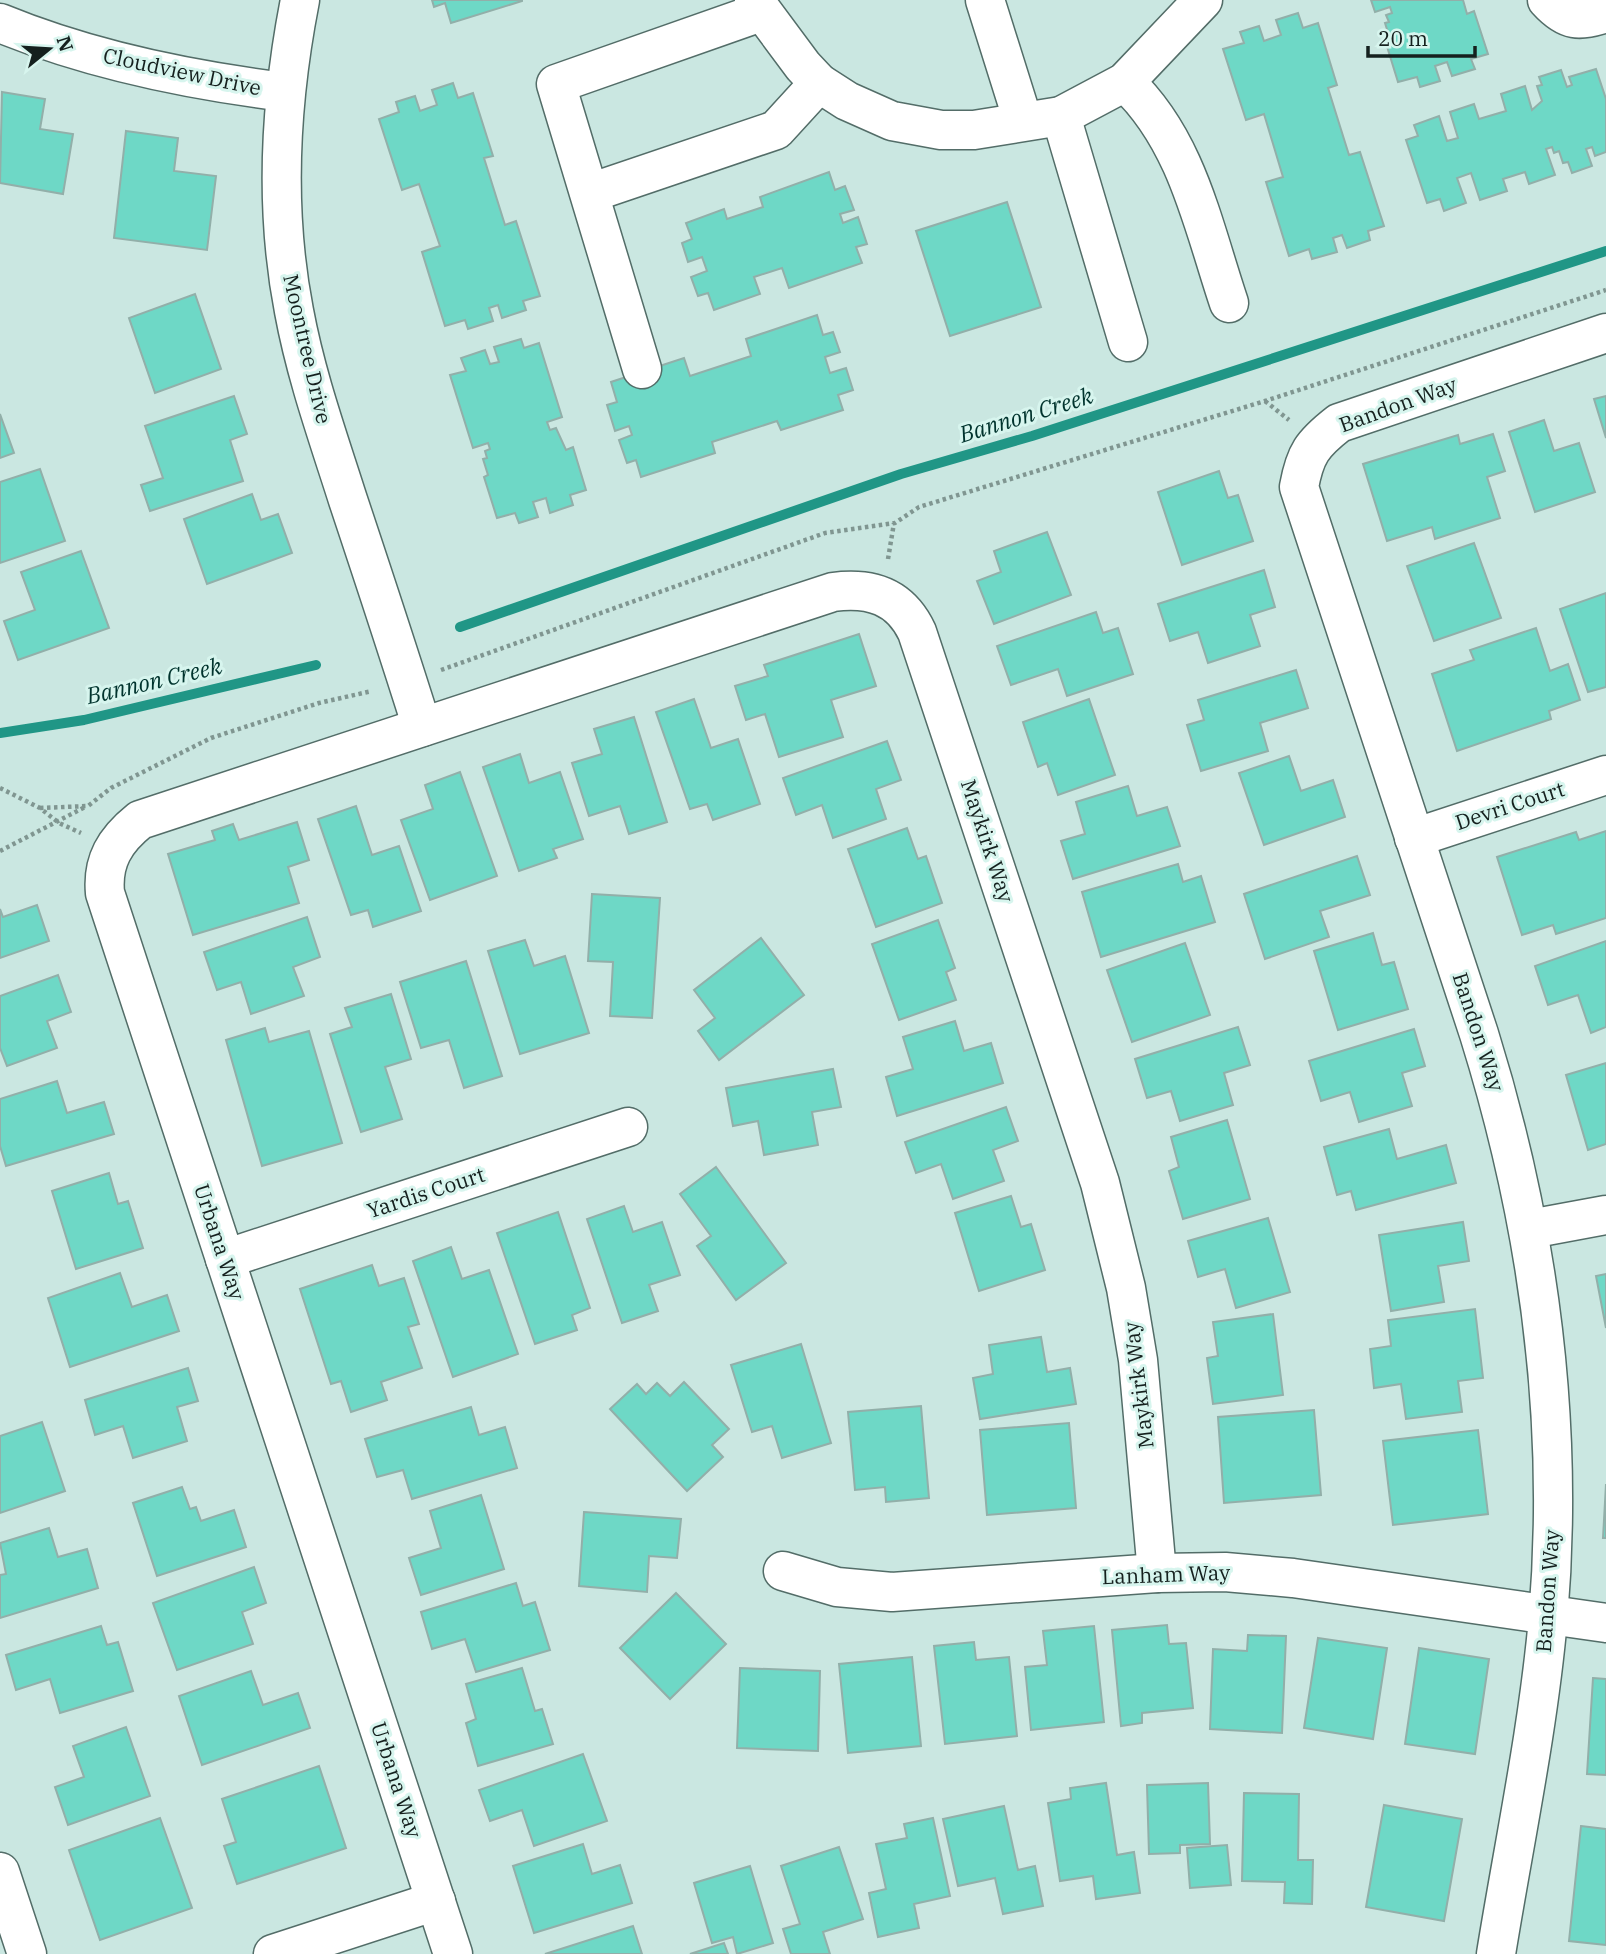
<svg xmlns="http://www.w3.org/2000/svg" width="1606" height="1954" viewBox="0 0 1606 1954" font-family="'IBM Plex Serif',serif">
<rect width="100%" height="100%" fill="#cae7e1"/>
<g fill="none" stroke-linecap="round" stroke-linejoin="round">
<g stroke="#209686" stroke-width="10">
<path d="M460,627L901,474L1032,436L1606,251"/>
<path d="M0,733L84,720L316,665"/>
</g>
</g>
<g fill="#6ed8c6" stroke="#92afa9" stroke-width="2">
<path d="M432,0H522V1L451,23L445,3L434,7Z"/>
<path d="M1371,0H1463L1467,14L1474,11L1488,54L1471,59L1475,69L1452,76L1447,62L1435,66L1440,81L1420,87L1417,77L1398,82L1385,40L1390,39L1385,23L1389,22L1386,15L1392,13L1390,7L1375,12Z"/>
<path d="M1298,13L1303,28L1318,23L1337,85L1328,88L1349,155L1360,152L1384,226L1368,231L1370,240L1347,248L1342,235L1333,238L1337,252L1312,259L1309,249L1289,256L1266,182L1283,177L1264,114L1246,120L1223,49L1244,43L1240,32L1259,26L1264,41L1281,35L1276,20Z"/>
<path d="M1596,69L1606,99V152L1595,156L1592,147L1586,149L1592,166L1572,173L1568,162L1563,163L1559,151L1554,153L1552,147L1546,149L1555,175L1529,184L1525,172L1503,179L1507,191L1480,200L1471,173L1457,178L1466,203L1444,211L1440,199L1427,203L1406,140L1418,136L1414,125L1439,116L1447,141L1458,138L1450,112L1474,104L1479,119L1506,111L1501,94L1525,86L1532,110L1542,101L1537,86L1542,85L1539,77L1561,70L1567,87L1572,85L1569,77Z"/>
<path d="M453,83L458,98L473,93L493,156L484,158L505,225L516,221L540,296L523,301L526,310L502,318L498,305L489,308L493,321L468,329L465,320L445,326L422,252L440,246L419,184L402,190L379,119L399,112L396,102L415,96L420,111L437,105L432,90Z"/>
<path d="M2,92L45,99L40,129L73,134L63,194L0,183Z"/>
<path d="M126,131L178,138L174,171L216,176L207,250L114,238Z"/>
<path d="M829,172L835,190L845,186L854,210L840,214L843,223L858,217L867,244L856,247L862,263L789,288L782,268L754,277L760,294L714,310L708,293L698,296L691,277L707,271L702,257L688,262L682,243L692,239L686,223L724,209L727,219L763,207L760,197Z"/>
<path d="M1007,202L1041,307L950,336L916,231Z"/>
<path d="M195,294L221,369L155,393L129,318Z"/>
<path d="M817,315L823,335L833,332L840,352L825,357L830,373L846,368L853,390L838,395L843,410L781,430L777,421L712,442L715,453L641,477L636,460L627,463L619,440L632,435L629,426L615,431L607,405L617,402L611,382L684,358L690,376L751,356L746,339Z"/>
<path d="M521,339L524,348L539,343L562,417L547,422L550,430L556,428L566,450L573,447L586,490L570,495L573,505L550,513L546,498L533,502L538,517L519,523L515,513L497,518L484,477L488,475L483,459L487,458L485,451L490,449L488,443L473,448L450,375L466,371L461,358L485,350L490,364L499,362L494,347Z"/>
<path d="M234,396L247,434L230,440L243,481L150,511L141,485L163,478L145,426Z"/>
<path d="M1606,396V438L1594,399Z"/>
<path d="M0,414L14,453L0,458Z"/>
<path d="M1544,420L1554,451L1579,443L1595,492L1535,512L1509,432Z"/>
<path d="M1493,434L1505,471L1487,477L1500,518L1435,539L1432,527L1387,541L1363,464L1458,435L1460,444Z"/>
<path d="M40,469L65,541L0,563V482Z"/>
<path d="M1219,471L1228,498L1238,495L1253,541L1182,565L1158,492Z"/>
<path d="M252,494L261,520L278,514L292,553L207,584L184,519Z"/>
<path d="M1047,532L1071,595L994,624L977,581L1001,572L994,551Z"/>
<path d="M1474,543L1501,618L1434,641L1407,566Z"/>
<path d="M81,551L109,628L18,660L4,621L35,610L21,572Z"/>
<path d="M1264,570L1275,607L1250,615L1260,646L1208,663L1198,632L1170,641L1158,604Z"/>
<path d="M1606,593V687L1588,692L1560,609Z"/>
<path d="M1096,612L1103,633L1118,628L1133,674L1067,696L1058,669L1011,685L997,646Z"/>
<path d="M1536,628L1550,671L1568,664L1580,700L1549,711L1551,719L1457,751L1432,674L1474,660L1470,650Z"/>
<path d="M859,634L876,686L831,700L843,737L779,757L765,714L746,720L735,686L768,676L764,665Z"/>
<path d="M1296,670L1308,708L1260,723L1268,751L1201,771L1187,725L1204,720L1198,700Z"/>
<path d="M694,699L711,748L738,739L760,804L713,820L707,804L690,809L656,712Z"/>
<path d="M1089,699L1115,775L1058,795L1047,763L1038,767L1023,722Z"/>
<path d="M634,717L667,822L629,834L620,806L589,816L572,763L602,754L594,729Z"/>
<path d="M887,741L901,780L876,789L886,819L833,838L822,805L796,815L783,778Z"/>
<path d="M520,754L529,783L560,772L583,839L553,849L557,858L519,871L483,767Z"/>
<path d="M1289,756L1301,791L1333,780L1345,817L1264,845L1239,773Z"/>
<path d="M460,772L497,876L430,900L401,820L433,809L425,785Z"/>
<path d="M1128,786L1137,816L1167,807L1180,846L1073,879L1061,841L1085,834L1076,802Z"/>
<path d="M356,806L372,855L399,846L421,911L373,927L368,910L351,915L318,819Z"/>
<path d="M297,822L309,860L288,867L299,903L193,935L168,854L215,840L212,831L233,824L239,840Z"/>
<path d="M907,828L918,859L926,856L942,903L876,927L848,849Z"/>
<path d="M1606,831V918L1556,934L1553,925L1522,935L1497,857L1576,832L1579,840Z"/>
<path d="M1357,856L1370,895L1320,911L1329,937L1265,959L1244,894Z"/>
<path d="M1178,864L1183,882L1201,876L1215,922L1101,957L1082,892Z"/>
<path d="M592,894L660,898L652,1018L610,1016L613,962L588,961Z"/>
<path d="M37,905L49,941L0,958V909L3,917Z"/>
<path d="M307,917L320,957L293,967L304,996L251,1014L241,982L217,990L204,952Z"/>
<path d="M938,920L955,968L946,972L956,1000L899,1020L872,944Z"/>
<path d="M1373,933L1382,965L1394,962L1408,1009L1338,1030L1314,951Z"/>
<path d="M761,938L804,995L719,1060L698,1031L715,1018L694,990Z"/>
<path d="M525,940L534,966L565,956L589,1033L520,1054L488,951Z"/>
<path d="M1606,941V1027L1591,1033L1578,995L1548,1005L1535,966Z"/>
<path d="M1185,943L1210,1015L1132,1042L1107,970Z"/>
<path d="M466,961L502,1076L464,1088L449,1040L421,1048L400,982Z"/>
<path d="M58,975L71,1012L47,1021L57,1048L7,1066L0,1048V996Z"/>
<path d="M391,994L411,1059L385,1067L402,1119L361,1132L330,1034L352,1027L345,1008Z"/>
<path d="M955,1021L964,1051L991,1043L1003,1083L897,1116L886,1077L913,1069L903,1037Z"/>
<path d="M1238,1027L1250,1065L1224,1073L1233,1105L1180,1121L1171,1091L1147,1098L1135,1059Z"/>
<path d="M265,1028L269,1042L309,1031L342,1143L262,1166L226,1040Z"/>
<path d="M1414,1029L1425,1066L1402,1073L1412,1106L1359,1122L1350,1092L1321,1101L1309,1061Z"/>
<path d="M1606,1063V1144L1588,1150L1566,1075Z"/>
<path d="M833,1069L841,1107L812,1112L818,1145L764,1155L758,1121L733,1126L726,1088Z"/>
<path d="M57,1081L67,1113L104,1102L114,1134L6,1166L0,1146V1099Z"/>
<path d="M1006,1107L1018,1141L993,1150L1004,1181L953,1199L941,1164L916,1173L905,1142Z"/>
<path d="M1227,1120L1250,1199L1183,1219L1169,1171L1179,1167L1171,1137Z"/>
<path d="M1389,1129L1397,1159L1446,1145L1456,1183L1356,1210L1351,1191L1337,1195L1324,1147Z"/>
<path d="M716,1167L786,1263L736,1300L697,1246L711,1236L680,1194Z"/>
<path d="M109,1173L118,1204L128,1201L143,1248L76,1269L52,1191Z"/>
<path d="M1011,1196L1021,1227L1031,1224L1045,1270L979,1291L955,1213Z"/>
<path d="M624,1206L633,1232L662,1222L680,1275L649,1285L658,1311L622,1323L587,1219Z"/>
<path d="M558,1212L590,1308L572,1315L577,1330L535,1344L497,1233Z"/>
<path d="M1268,1218L1290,1292L1236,1308L1225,1269L1198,1277L1188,1241Z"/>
<path d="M1463,1222L1469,1261L1438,1266L1444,1302L1391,1311L1379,1235Z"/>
<path d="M451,1247L462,1279L489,1270L518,1354L453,1377L413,1261Z"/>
<path d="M372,1265L379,1286L404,1278L419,1324L408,1327L422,1368L381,1382L387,1400L351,1412L341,1381L331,1384L300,1289Z"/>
<path d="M120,1273L132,1307L167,1295L179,1331L70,1367L48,1298Z"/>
<path d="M1606,1274V1328L1596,1276Z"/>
<path d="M1475,1309L1483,1378L1458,1381L1462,1412L1406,1419L1401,1384L1374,1388L1370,1349L1391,1346L1388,1320Z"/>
<path d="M1273,1314L1283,1395L1213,1404L1207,1358L1218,1356L1213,1322Z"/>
<path d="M1041,1337L1047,1372L1070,1368L1076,1404L980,1419L973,1378L993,1374L989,1345Z"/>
<path d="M801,1344L831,1443L782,1458L772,1426L752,1432L731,1365Z"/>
<path d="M188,1368L198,1401L177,1407L187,1441L133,1458L123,1426L95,1435L85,1400Z"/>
<path d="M684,1382L729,1429L712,1445L723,1457L687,1491L610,1409L637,1384L646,1394L657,1383L670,1396Z"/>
<path d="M921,1406L929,1498L886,1502L885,1487L855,1490L848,1412Z"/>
<path d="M471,1407L479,1435L505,1427L517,1468L412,1499L403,1470L377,1477L365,1439Z"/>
<path d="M1314,1410L1321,1495L1224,1503L1218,1417Z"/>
<path d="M42,1422L65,1491L0,1513V1436Z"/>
<path d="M1069,1423L1076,1508L987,1515L980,1430Z"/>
<path d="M1478,1430L1488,1514L1393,1525L1383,1441Z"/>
<path d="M1606,1484V1538H1603Z"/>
<path d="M182,1487L190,1509L196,1507L201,1521L234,1510L246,1547L157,1576L133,1503Z"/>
<path d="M481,1495L504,1569L421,1595L409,1558L441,1548L430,1511Z"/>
<path d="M584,1512L681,1519L677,1558L649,1556L647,1592L579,1586Z"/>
<path d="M49,1528L58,1557L87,1549L98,1588L0,1618V1575L6,1574L0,1543Z"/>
<path d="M254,1567L266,1603L242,1612L253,1644L177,1670L153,1603Z"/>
<path d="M516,1583L523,1606L535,1602L550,1650L476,1672L465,1639L432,1649L421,1612Z"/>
<path d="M676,1593L726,1644L670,1699L620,1648Z"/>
<path d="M1167,1625L1169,1644L1186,1643L1193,1708L1142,1713V1723L1121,1726L1112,1630Z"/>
<path d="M101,1626L107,1645L118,1642L133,1691L60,1713L50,1679L16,1690L6,1655Z"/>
<path d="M1094,1626L1104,1722L1031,1730L1025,1667L1047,1665L1043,1631Z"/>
<path d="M1248,1635L1286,1636L1282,1733L1210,1729L1213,1649L1247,1651Z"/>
<path d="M1318,1638L1387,1648L1373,1739L1304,1728Z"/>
<path d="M974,1642L976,1660L1009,1657L1017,1736L945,1744L934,1646Z"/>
<path d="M1419,1648L1489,1659L1475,1754L1405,1744Z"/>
<path d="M912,1657L921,1746L848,1753L839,1664Z"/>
<path d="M522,1668L535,1711L542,1709L553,1744L478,1766L466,1723L476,1719L466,1684Z"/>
<path d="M740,1668L820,1671L818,1751L737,1748Z"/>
<path d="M251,1671L263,1705L298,1693L310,1728L202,1765L179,1696Z"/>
<path d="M1593,1678L1606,1679V1775L1587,1774Z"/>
<path d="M126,1727L150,1796L68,1825L55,1787L84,1777L73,1746Z"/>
<path d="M583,1754L607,1821L534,1846L522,1810L490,1821L479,1790Z"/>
<path d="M319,1766L346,1848L237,1884L224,1846L236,1842L222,1799Z"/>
<path d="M1106,1783L1117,1855L1134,1852L1140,1893L1096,1899L1093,1876L1060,1881L1048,1803L1071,1799L1070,1788Z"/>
<path d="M1208,1783L1210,1844L1180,1845V1853L1149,1854L1147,1785Z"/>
<path d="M1244,1793L1299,1794L1298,1860H1313L1312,1904L1284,1903L1285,1882L1242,1881Z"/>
<path d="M1384,1805L1462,1819L1444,1921L1366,1907Z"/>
<path d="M1004,1806L1018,1870L1035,1866L1043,1906L1003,1914L995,1878L958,1886L943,1819Z"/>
<path d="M160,1818L192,1908L100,1940L69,1850Z"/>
<path d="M933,1818L950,1896L914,1904L919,1928L878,1937L869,1893L886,1889L876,1844L907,1838L904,1824Z"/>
<path d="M1581,1826L1606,1829V1945L1569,1941Z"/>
<path d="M583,1844L592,1874L620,1865L632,1903L534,1933L513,1866Z"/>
<path d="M1227,1845L1231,1885L1190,1888L1187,1848Z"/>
<path d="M839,1847L863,1919L823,1932L830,1954H791L783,1929L800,1924L781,1866Z"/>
<path d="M750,1866L773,1943L737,1954L733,1937L712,1943L694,1883Z"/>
<path d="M633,1926L642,1954H545Z"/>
<path d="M724,1943L728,1954H690Z"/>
</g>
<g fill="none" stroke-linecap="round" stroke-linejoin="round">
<g stroke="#536d68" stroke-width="41">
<g id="minor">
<path d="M300,0C280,102 274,208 294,311C306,376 328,437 348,500C373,575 398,651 422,727"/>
<path d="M754,0L803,66L819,83L847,101L892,121L941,130H974L1061,116L1125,82L1203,0"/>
<path d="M985,0L1023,121"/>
<path d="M1547,0C1567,22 1579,22 1606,13"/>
<path d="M0,23C90,60 188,80 285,92"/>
<path d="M1125,82C1187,140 1203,226 1229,303"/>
<path d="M1061,116L1128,342"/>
<path d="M590,193L776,130L819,83"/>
<path d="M642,369L556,84L761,12"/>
<path d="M1414,838L1606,775"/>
<path d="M1530,1229L1606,1215"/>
<path d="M225,1259L628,1127"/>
<path d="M783,1571L837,1587L892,1592L1157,1573L1225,1572L1293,1578L1606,1623"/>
<path d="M0,1872L27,1954"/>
<path d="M273,1954L436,1901"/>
<path d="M453,1954L105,893C102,861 115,840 140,820L833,592C870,587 900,596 917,632L1100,1183L1126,1288L1138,1360L1157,1573"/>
<path d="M1496,1954C1514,1843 1538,1731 1548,1619C1565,1420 1538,1223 1479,1034L1299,487C1305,454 1312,444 1339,423L1606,333"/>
</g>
</g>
<g stroke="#809691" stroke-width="4.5" stroke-dasharray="3.5 3.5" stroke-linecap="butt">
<path d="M1265,401L1289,420"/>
<path d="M888,559L894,523"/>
<path d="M441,670L825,533L895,523L919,507L1265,401L1606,290"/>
<path d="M0,788L40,808L59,823L81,833"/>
<path d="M40,808L88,806L111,788L211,738L319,703L372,691"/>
<path d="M0,851L87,806"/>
</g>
<use href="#minor" stroke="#fff" stroke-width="38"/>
</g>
<g text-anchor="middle" stroke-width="6" stroke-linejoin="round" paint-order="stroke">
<g font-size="21" fill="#15201e" stroke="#d7f5ee">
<text transform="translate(182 72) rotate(12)" y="7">Cloudview Drive</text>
<text transform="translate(307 349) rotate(77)" y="7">Moontree Drive</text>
<text transform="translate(1398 405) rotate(-20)" y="7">Bandon Way</text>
<text transform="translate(1510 806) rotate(-18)" y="7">Devri Court</text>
<text transform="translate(987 841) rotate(72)" y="7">Maykirk Way</text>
<text transform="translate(1478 1032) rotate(72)" y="7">Bandon Way</text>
<text transform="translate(426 1193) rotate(-18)" y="7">Yardis Court</text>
<text transform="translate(219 1242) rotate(72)" y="7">Urbana Way</text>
<text transform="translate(1139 1385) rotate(-97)" y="7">Maykirk Way</text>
<text transform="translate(1166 1575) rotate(-2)" y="7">Lanham Way</text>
<text transform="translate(1548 1591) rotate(-86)" y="7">Bandon Way</text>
<text transform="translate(396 1780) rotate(72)" y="7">Urbana Way</text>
</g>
<g font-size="23" font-style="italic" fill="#00332d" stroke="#d7f5ee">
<text transform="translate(1026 415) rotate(-17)" y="8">Bannon Creek</text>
<text transform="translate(154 681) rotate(-13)" y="8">Bannon Creek</text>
</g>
</g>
<g transform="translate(49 49) rotate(72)" stroke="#d7f5ee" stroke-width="5" paint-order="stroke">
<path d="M0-5L12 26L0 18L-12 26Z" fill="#15201e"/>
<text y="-10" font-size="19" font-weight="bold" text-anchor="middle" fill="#15201e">N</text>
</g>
<path d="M1368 46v10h107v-10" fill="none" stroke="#15201e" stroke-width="3.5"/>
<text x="1378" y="46" font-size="21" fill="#15201e" stroke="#d7f5ee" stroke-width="5" paint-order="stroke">20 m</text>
</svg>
